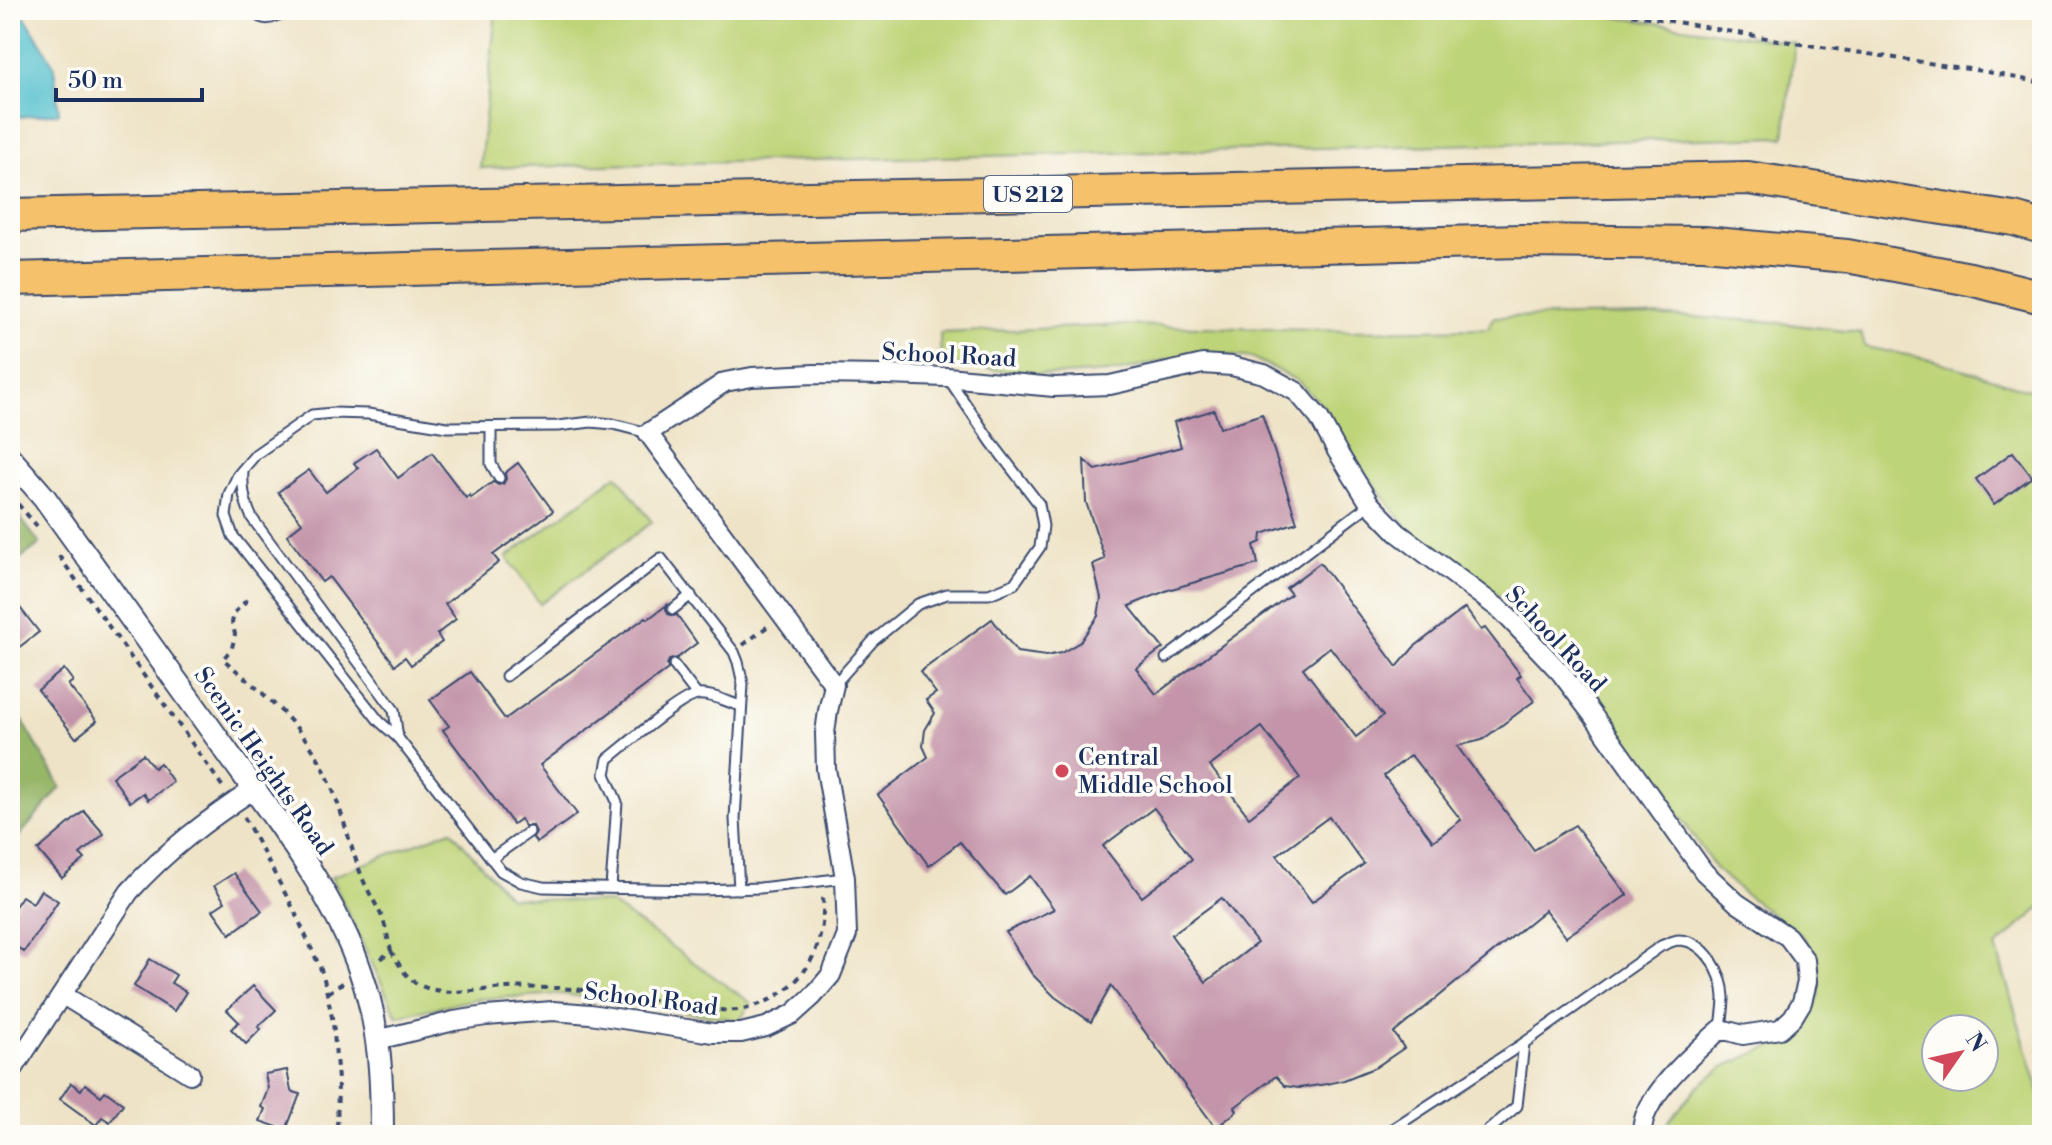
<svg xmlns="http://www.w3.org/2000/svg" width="2052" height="1145" viewBox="0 0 2052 1145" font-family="'Libre Bodoni',serif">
<rect width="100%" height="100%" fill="#fdfcf7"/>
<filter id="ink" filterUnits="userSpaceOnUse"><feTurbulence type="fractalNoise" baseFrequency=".0125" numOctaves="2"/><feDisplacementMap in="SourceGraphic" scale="16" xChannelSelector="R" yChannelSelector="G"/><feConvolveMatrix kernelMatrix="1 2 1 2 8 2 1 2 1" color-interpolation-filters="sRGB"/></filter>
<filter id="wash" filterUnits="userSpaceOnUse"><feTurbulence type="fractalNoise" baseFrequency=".006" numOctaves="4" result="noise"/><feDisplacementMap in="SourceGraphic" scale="32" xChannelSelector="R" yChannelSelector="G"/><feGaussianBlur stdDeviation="1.8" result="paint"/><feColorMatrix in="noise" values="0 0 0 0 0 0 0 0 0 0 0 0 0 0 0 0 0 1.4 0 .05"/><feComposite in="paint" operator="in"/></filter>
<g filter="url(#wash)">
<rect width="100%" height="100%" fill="#eee3c6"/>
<g fill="#bed478" stroke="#6c826b" stroke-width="2" fill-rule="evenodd">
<path d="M496,10H1566L1795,43L1784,137L480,168Z"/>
<path d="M1648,315L1764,321L1861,333L1865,347L1933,360L2042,394V906L1996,947L2042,1102V1135H1668V1123L1697,1087L1723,1067L1798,1035L1810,1016L1819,995V966L1803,937L1741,891L1715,868L1656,781L1620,736L1567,662L1511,605L1456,562L1415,536L1393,510L1356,460L1324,407L1298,381L1253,358L1218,354L1183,356L1121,371L1065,375L1019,373L941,363L940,333L1124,325L1350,331L1488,329L1494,317ZM1936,1029H1984V1077H1936Z"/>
<path d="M617,475L652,522L540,604L507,557Z"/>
<path d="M451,830L509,897L610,903L751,1003L740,1020L563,994L476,999L397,1016L331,877Z"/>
</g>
<g fill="#96b668" stroke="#587263" stroke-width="2">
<path d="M10,504L40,544L10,566Z"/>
<path d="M10,699L61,787L10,847Z"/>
</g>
<path fill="#53c0cd" stroke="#377896" stroke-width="2" d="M10,10H21L54,65L59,113L10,118Z"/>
<g id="blocks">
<g fill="#c495aa" fill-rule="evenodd">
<path d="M1214,410L1220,428L1262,414L1297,522L1262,534L1261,542L1254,545L1258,564L1168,590L1129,606L1163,648L1136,668L1156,694L1291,594L1286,588L1320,563L1397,667L1414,647L1465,608L1481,630L1485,628L1521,675L1517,678L1534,701L1482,740L1457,746L1534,850L1575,825L1627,895L1566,937L1545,910L1394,1033L1404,1048L1376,1067L1344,1080L1327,1084L1299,1088L1285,1086L1276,1076L1235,1107L1237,1111L1216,1128L1111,986L1091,1022L1055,997L1032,974L1006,932L1054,909L1030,876L1005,895L960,842L929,866L878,795L928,757L923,746L925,730L935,713L926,700L936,693L920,672L992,619L1017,652L1046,656L1061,653L1080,642L1098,616L1101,598L1093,564L1105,559L1086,502L1084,460L1096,470L1181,447L1174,422ZM1330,647L1383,716L1356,737L1303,668ZM1262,727L1300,778L1249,817L1210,766ZM1411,755L1461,820L1433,841L1384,776ZM1154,808L1192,859L1142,897L1103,846ZM1329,817L1364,864L1312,902L1277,855ZM1222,898L1257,943L1206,982L1171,935Z"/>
<path d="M376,448L398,478L432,453L466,498L470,495L471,498L493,482L498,485L503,484L506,479L505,473L518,463L553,511L493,555L499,562L445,604L456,619L437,634L442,642L411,665L405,657L395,665L329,577L322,582L287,535L302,523L278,492L309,470L326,492L358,468L354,463Z"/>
<path d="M2013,452L2032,477L1994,505L1976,479Z"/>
<path d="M10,595L39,632L18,648L10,637Z"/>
<path d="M667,605L666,609L668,614L673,616L677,615L697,643L677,658L669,660L667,665L668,669L540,765L577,814L537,843L533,838L536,832L533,826H525L520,819L513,824L443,730L449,726L430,700L470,672L505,719L646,617L648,619Z"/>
<path d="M64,669L73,681L68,685L97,721L76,738L38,690Z"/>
<path d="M143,754L154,768L160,763L173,782L148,800L143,793L130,802L112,777Z"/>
<path d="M84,811L104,834L80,854L85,859L62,878L38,850Z"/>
<path d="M234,873L262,911L230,934L213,910L225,902L214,886Z"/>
<path d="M41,890L58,901L24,952L10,942V914L22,896L33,903Z"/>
<path d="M150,959L176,975L171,983L186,992L174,1011L134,986Z"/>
<path d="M253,986L276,1010L258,1027L261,1029L246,1044L231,1029L239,1022L227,1010Z"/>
<path d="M287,1070L291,1091L300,1094L286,1130L260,1121L265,1109L261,1107L268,1089L265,1074Z"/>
<path d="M71,1083L81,1090L85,1084L101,1096L105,1091L123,1104L110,1122L102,1117L96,1125L60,1099Z"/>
</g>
</g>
</g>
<g filter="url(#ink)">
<use href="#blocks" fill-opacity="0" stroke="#3b4a6e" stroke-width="2"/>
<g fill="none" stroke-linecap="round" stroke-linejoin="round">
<g stroke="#3b4a6e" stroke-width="13">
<g id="service">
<path d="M250,10C263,22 272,21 286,10"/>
<path d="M491,427V464L499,478"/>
<path d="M648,433L613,424L591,422L558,426L447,427L368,414L333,413L312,415L256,454L238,475L229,494L226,516L233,536L379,721L398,738L501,871L521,882L543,887L701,890L760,888L845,878"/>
<path d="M243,470C242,488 244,501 252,518L394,710L398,738"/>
<path d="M673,609L691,595"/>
<path d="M1166,658L1370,504"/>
<path d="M674,665L697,695"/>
<path d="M506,676L661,558L734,652L738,662L743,684L735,819L739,889"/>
<path d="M834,685L873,641L918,604L947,594H989L1014,584L1040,547L1043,526L1039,504L992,443L948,378"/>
<path d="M491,859L529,832"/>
<path d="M611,888L617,802L605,774L608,759C626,745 678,699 697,695C710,693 728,702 740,706"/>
<path d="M1383,1135L1524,1043L1661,946C1666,944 1674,940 1679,940C1706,941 1723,974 1724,997C1724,1007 1722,1018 1721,1029"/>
<path d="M1483,1135L1517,1106L1524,1043"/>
</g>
</g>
<g stroke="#3b4a6e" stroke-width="22">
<g id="minor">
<path d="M63,995L190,1074"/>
<path d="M377,1040L454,1021L486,1016L553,1011L590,1014L713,1033H741L766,1027L793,1014L813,996L831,975L847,935L845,878L826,769L825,733L828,711L834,685L648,433L725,382L752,377L814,374L886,375L947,377L1054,387L1110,385L1203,364L1232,366L1264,374L1297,392L1319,418L1337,451L1370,504L1398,533L1502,611L1528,638L1561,673L1592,714L1704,872L1737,903L1788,937L1805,960L1807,982L1802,1002L1793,1017L1780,1029L1743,1035L1721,1029C1695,1052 1658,1084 1645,1116C1643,1122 1642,1129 1641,1135"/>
<path d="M10,1074L129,892C167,850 207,820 254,789"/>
</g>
</g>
<g stroke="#3b4a6e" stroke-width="26">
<path id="tertiary" d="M10,458L44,497C105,581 165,665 225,749C274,817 334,893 361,973C380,1028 382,1078 382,1135"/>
</g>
<g stroke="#3b4a6e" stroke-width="36">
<g id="motorway">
<path d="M10,215L1748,178L2014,219L2042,227"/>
<path d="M10,279L1522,241L1704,243L1847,256L1970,279L2042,297"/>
</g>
</g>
<g stroke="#3b4a6e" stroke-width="4" stroke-dasharray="6 6" stroke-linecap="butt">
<path d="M1608,10L1795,43L1982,71L2042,83"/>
<path d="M10,495L37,526"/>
<path d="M59,556L225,790"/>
<path d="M247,600L234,613L232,623L235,634L232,648L223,659C260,691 300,722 323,767C340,802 348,840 362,877C367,890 375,902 381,915C386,926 388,939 391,951L378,961"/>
<path d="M743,645L768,626"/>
<path d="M244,817L293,908L323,974L333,1022L338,1080L337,1135"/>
<path d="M391,951C398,962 405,977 417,984C445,998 479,989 508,988C524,987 540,988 557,988C595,990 634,997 672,1003C694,1006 716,1012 738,1010C750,1008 762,1004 773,998C813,975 825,940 823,895"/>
<path d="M328,993L344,982"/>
</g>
<use href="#service" stroke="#fff" stroke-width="9"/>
<use href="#minor" stroke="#fff" stroke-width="18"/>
<use href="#tertiary" stroke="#fff" stroke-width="22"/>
<use href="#motorway" stroke="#f5c16b" stroke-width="32"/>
</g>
</g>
<circle fill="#d1495b" stroke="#fdfcf7" stroke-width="3" cx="1062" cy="771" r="8"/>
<g text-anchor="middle" stroke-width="7" stroke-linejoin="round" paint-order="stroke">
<rect fill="#fdfcf7" stroke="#5f6c8c" stroke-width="2" x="984" y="176" width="88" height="36" rx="6"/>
<g font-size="22" font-weight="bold" fill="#1b2f5e">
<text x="1028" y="202">US 212</text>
</g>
<g font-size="24" fill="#1b2f5e" stroke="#fdfcf7">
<text transform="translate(949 355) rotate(3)" y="8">School Road</text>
<text transform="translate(1556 639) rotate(47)" y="8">School Road</text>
<text transform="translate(264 761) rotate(55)" y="8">Scenic Heights Road</text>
<text transform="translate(651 999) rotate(7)" y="8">School Road</text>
</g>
<g font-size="24" fill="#1b2f5e" stroke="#fdfcf7" text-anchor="start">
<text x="1078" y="765">Central<tspan x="1078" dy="28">Middle School</tspan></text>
</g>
</g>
<rect width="2052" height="1145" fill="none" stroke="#fdfcf7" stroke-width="40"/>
<g transform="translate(1960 1053) rotate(56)"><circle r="38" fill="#fdfcf7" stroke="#a3aaba" stroke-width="2"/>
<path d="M0-6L14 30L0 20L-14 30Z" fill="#d1495b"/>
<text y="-12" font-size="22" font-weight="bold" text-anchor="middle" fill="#1b2f5e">N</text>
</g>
<path d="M56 88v12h146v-12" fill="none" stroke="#1b2f5e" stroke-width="4"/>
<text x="68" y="88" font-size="24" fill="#1b2f5e" stroke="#fdfcf7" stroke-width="6" paint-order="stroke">50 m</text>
</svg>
